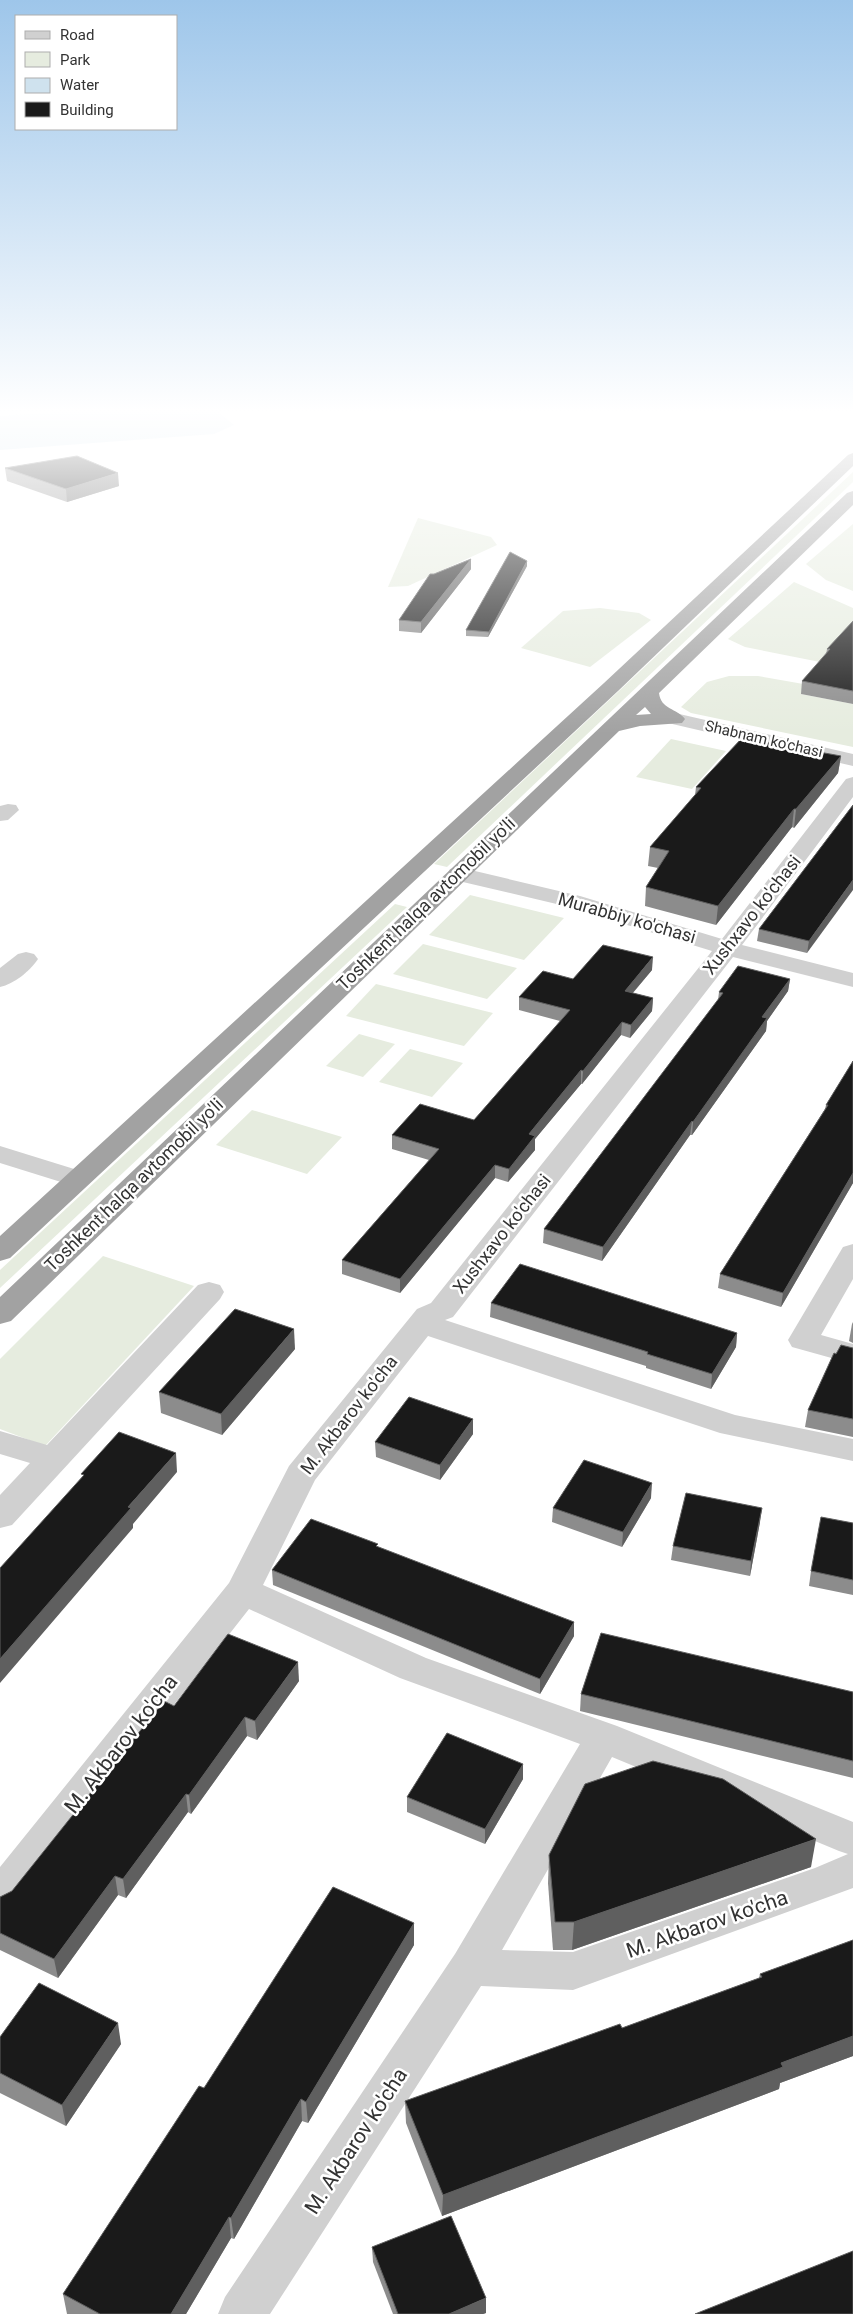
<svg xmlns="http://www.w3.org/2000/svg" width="853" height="2314" viewBox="0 0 853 2314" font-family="Roboto,sans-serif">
<rect width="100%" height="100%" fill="#fff"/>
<g fill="#e6ecdf">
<path d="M853,472V482L447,867L434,864Z"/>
<path d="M418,518L491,537L497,545L408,586L388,587Z"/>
<path d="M853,524V591L826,580L806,564Z"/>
<path d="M794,582L853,608V629L820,662L745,647L728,639Z"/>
<path d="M600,608L639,613L651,620L590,667L521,648L563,611Z"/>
<path d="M729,676H758L809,685L801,694L853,704V747L691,713L681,707L707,682Z"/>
<path d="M671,739L726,751L692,789L636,777Z"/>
<path d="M470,895L564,918L524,960L429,935Z"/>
<path d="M395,904L407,907L0,1288V1270Z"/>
<path d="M423,944L517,968L487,999L393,974Z"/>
<path d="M376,984L493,1013L464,1046L346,1016Z"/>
<path d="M359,1034L395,1044L363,1077L326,1066Z"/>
<path d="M410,1049L463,1063L432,1097L379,1082Z"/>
<path d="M252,1110L342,1137L307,1174L216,1145Z"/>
<path d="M103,1256L194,1286L45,1446L0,1429V1359Z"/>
</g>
<path fill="#cfe2ee" d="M81,410H216L234,425L214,434L0,450V416Z"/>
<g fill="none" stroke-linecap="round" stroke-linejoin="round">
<g fill="#d0d0d0" fill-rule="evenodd">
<path d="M853,777V797L742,945L853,973V987L733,957L453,1317L445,1320L735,1415L853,1439V1461L720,1433L428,1336L315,1480L263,1585L426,1658L617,1726L853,1822V1888L573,1990L481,1986L270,2314H218L225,2297L455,1954L580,1744L400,1678L249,1609L14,1909L0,1915V1867L229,1583L289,1466L417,1309L431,1303L712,951L565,906L450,879L447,874L450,869L458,867L580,896L722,939L846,779ZM612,1757L839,1851L848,1854L815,1868L573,1952L502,1950Z"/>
<path d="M8,804L16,805L19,810L8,820L0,821V806Z"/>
<path d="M26,952L34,954L38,959C30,971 14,984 0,987V968L18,954Z"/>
<path d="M0,1146L87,1173L91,1179L87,1185L77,1187L0,1163Z"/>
<path d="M853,1244V1279L821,1335L853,1344V1364L792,1347L788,1340L843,1247Z"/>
<path d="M209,1282L220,1285L224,1292L220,1299L12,1525L0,1528V1495L30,1463L0,1454V1431L47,1445L198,1285Z"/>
</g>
<path fill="#d0d0d0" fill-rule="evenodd" d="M675,713L853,754V766L668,723L665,719L668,715Z"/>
<g fill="#a2a2a2" fill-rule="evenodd">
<path d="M853,453V466L618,691L10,1258L0,1261V1236L604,683L848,455Z"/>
<path d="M853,491V505L659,693C661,710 677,708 685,719L682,723L640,726L619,731L11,1321L0,1324V1297L847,493ZM645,707L651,714L636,715Z"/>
</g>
</g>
<g fill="#8c8c8c">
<path d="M5,468L119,486L67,502L7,481Z"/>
<path d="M471,559V569L421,633L399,631V620L434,574Z"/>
<path d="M527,561V566L488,637L466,636V630Z"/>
<path d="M853,621V704L801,694L802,681L826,654L827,649Z"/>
<path d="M841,756L838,773L794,828L792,827L716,925L645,906L646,887L658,868L648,866L650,847L695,795L696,787Z"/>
<path d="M853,805L807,953L757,941L759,929Z"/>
<path d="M652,970L633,993L653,998L652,1011L630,1038L621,1035L582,1084H581L535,1139V1150L508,1182L495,1178L400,1293L342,1274V1260L429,1160L392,1149V1135L474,1120L560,1021L519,1010V997L573,979Z"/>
<path d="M790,979L788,991L767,1021L766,1031L692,1135H690L602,1261L543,1243L544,1229L718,1000L719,992Z"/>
<path d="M853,1061V1183L781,1307L718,1288L720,1274L825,1109L826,1105Z"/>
<path d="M491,1303L737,1333L736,1347L711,1389L646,1368V1366L490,1317Z"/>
<path d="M853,1322V1343L849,1341L852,1324Z"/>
<path d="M853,1348V1437L805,1427L808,1410L836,1354Z"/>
<path d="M295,1349L222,1435L161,1413L159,1392Z"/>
<path d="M473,1434L440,1480L376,1457L375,1442Z"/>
<path d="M651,1498L622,1547L552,1522L553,1508Z"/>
<path d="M760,1522L750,1576L671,1560L673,1546Z"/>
<path d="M853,1523V1595L809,1586L811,1571Z"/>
<path d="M272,1570L574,1622V1636L540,1694L273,1585Z"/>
<path d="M299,1681L257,1740L247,1736L191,1814L188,1812L126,1898L118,1895L58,1978L0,1950V1897L12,1891L174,1706Z"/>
<path d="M853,1692V1778L580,1711L581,1694Z"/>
<path d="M523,1764V1779L485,1844L407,1812V1797Z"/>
<path d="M549,1855L811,1867L572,1950H553L548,1883Z"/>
<path d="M414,1923V1945L308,2123L302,2121L234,2239L231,2238L186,2314H67L63,2294L204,2088Z"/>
<path d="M853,1940V2056L780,2083L779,2089L442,2216L406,2123L405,2101L622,2028L759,1978L760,1974Z"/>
<path d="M0,2037L121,2044L66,2126L0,2093Z"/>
<path d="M372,2247L486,2313L483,2314H393L373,2262Z"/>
</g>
<g fill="#5f5f5f">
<path d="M118,473L119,486L67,502L66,489Z"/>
<path d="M471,559V569L421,633V622Z"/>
<path d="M527,561V566L488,637L489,632Z"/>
<path d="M841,756L838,773L794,828L796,809Z"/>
<path d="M794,809L792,827L716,925L718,906Z"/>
<path d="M853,880V890L807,953L809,941Z"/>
<path d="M653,957L652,970L624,1003L625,991Z"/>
<path d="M790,979L788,991L767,1021L766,1031L692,1135L693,1122L762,1017Z"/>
<path d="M653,998L652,1011L630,1038L631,1025Z"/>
<path d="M622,1022L621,1035L582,1084L583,1071Z"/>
<path d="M581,1070V1084L535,1139V1150L508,1182L509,1169L529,1134Z"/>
<path d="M692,1121L690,1135L602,1261L603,1247Z"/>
<path d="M495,1165V1178L400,1293V1279Z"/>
<path d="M853,1173V1183L781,1307L783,1293Z"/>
<path d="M294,1329L295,1349L222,1435L221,1414Z"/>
<path d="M737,1333L736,1347L711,1389L712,1374Z"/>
<path d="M473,1419V1434L440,1480V1465Z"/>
<path d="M176,1453L177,1472L133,1524V1528L0,1683V1659L128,1507Z"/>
<path d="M652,1483L651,1498L622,1547L623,1532Z"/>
<path d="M762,1508L760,1522L750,1576L751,1561Z"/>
<path d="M574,1622V1636L540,1694V1679Z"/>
<path d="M298,1662L299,1681L257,1740L255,1721Z"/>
<path d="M245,1717L247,1736L191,1814L189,1795Z"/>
<path d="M523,1764V1779L485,1844V1829Z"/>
<path d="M186,1794L188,1812L126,1898L123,1879Z"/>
<path d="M816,1839L811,1867L572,1950L574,1922Z"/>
<path d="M115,1876L118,1895L58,1978L54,1959Z"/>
<path d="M414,1923V1945L308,2123L306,2102Z"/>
<path d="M118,2023L121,2044L66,2126L62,2105Z"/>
<path d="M853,2036V2056L780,2083L779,2089L442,2216L443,2195L781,2063Z"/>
<path d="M301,2099L302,2121L234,2239L231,2218Z"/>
<path d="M229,2217L231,2238L186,2314H171Z"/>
<path d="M486,2298V2313L483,2314H449Z"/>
</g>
<g fill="#1a1a1a" stroke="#5f5f5f">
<path d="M77,456L118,473L66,489L5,468Z"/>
<path d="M510,552L527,561L489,632L466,630Z"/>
<path d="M471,559L421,622L399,620L430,574H434Z"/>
<path d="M853,621V691L802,681L830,649H827Z"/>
<path d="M742,738L841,756L796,809H794L718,906L646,887L669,851L650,847L701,788L696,787Z"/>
<path d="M853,805V880L809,941L759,929Z"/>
<path d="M603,945L653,957L625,991L653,998L631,1025L622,1022L583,1071L581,1070L529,1134L535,1136L509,1169L495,1165L400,1279L342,1260L439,1149L392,1135L420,1104L474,1120L570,1010L519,997L543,971L573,979Z"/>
<path d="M738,966L790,979L762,1017L767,1018L693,1122L692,1121L603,1247L544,1229L723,993L719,992Z"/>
<path d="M853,1061V1173L783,1293L720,1274L828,1105H826Z"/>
<path d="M520,1264L737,1333L712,1374L647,1354L648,1352L491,1303Z"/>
<path d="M235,1309L294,1329L221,1414L159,1392Z"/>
<path d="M841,1345L853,1348V1419L808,1410L834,1353L836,1354Z"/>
<path d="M409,1397L473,1419L440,1465L375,1442Z"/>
<path d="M119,1432L176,1453L128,1507L131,1508L0,1659V1568L84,1475L81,1474Z"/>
<path d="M584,1460L652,1483L623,1532L553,1508Z"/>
<path d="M686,1493L762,1508L751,1561L673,1546Z"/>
<path d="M821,1517L853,1523V1580L811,1571Z"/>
<path d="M311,1519L378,1544L376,1546L574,1622L540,1679L272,1570Z"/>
<path d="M601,1633L853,1692V1761L581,1694Z"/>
<path d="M228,1634L298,1662L255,1721L245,1717L189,1795L186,1794L123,1879L115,1876L54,1959L0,1933V1897L12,1891L164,1701L174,1706Z"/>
<path d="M447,1733L523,1764L485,1829L407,1797Z"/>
<path d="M653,1761L723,1779L816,1839L574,1922H555L549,1855L585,1784Z"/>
<path d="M333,1887L414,1923L306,2102L301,2099L231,2218L229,2217L171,2314H100L63,2294L199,2086L204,2088Z"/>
<path d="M853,1940V2036L781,2063L783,2067L443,2195L405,2101L620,2024L622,2028L762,1977L760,1974Z"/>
<path d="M39,1983L118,2023L62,2105L0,2073V2037Z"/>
<path d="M451,2216L486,2298L449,2314H398L372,2247Z"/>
<path d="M853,2251V2314H695Z"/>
</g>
<linearGradient id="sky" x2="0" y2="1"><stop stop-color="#9ec6ea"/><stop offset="0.56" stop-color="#fff"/><stop offset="1" stop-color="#fff" stop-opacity="0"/></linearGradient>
<rect width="853" height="734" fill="url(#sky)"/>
<g text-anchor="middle" stroke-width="5" stroke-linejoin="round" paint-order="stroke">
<g font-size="15" fill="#333" stroke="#fff">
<text transform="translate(764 739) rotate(13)" y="5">Shabnam ko'chasi</text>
</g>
<g font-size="18" fill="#333" stroke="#fff">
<text transform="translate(426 904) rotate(-44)" y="6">Toshkent halqa avtomobil yo'li</text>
<text transform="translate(752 915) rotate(-52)" y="6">Xushxavo ko'chasi</text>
<text transform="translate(627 918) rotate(16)" y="6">Murabbiy ko'chasi</text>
<text transform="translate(134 1185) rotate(-44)" y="6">Toshkent halqa avtomobil yo'li</text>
<text transform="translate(502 1234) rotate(-52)" y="6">Xushxavo ko'chasi</text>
<text transform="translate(349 1415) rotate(-52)" y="6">M. Akbarov ko'cha</text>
</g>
<g font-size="21" fill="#333" stroke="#fff">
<text transform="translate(121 1744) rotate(-52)" y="7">M. Akbarov ko'cha</text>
<text transform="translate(707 1924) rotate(-19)" y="7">M. Akbarov ko'cha</text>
<text transform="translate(356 2141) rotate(-57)" y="7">M. Akbarov ko'cha</text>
</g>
</g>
<rect x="15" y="15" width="162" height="115" fill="#ffffff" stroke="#adadad"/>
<rect x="25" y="31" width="25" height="8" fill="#d0d0d0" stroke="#adadad"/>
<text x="60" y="40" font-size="15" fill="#333333">Road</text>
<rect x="25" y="52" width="25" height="15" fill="#e6ecdf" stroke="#adadad"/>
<text x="60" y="65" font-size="15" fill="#333333">Park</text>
<rect x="25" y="78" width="25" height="15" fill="#cfe2ee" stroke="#adadad"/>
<text x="60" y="90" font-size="15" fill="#333333">Water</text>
<rect x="25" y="102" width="25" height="15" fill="#1a1a1a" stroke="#adadad"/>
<text x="60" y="115" font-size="15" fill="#333333">Building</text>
</svg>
